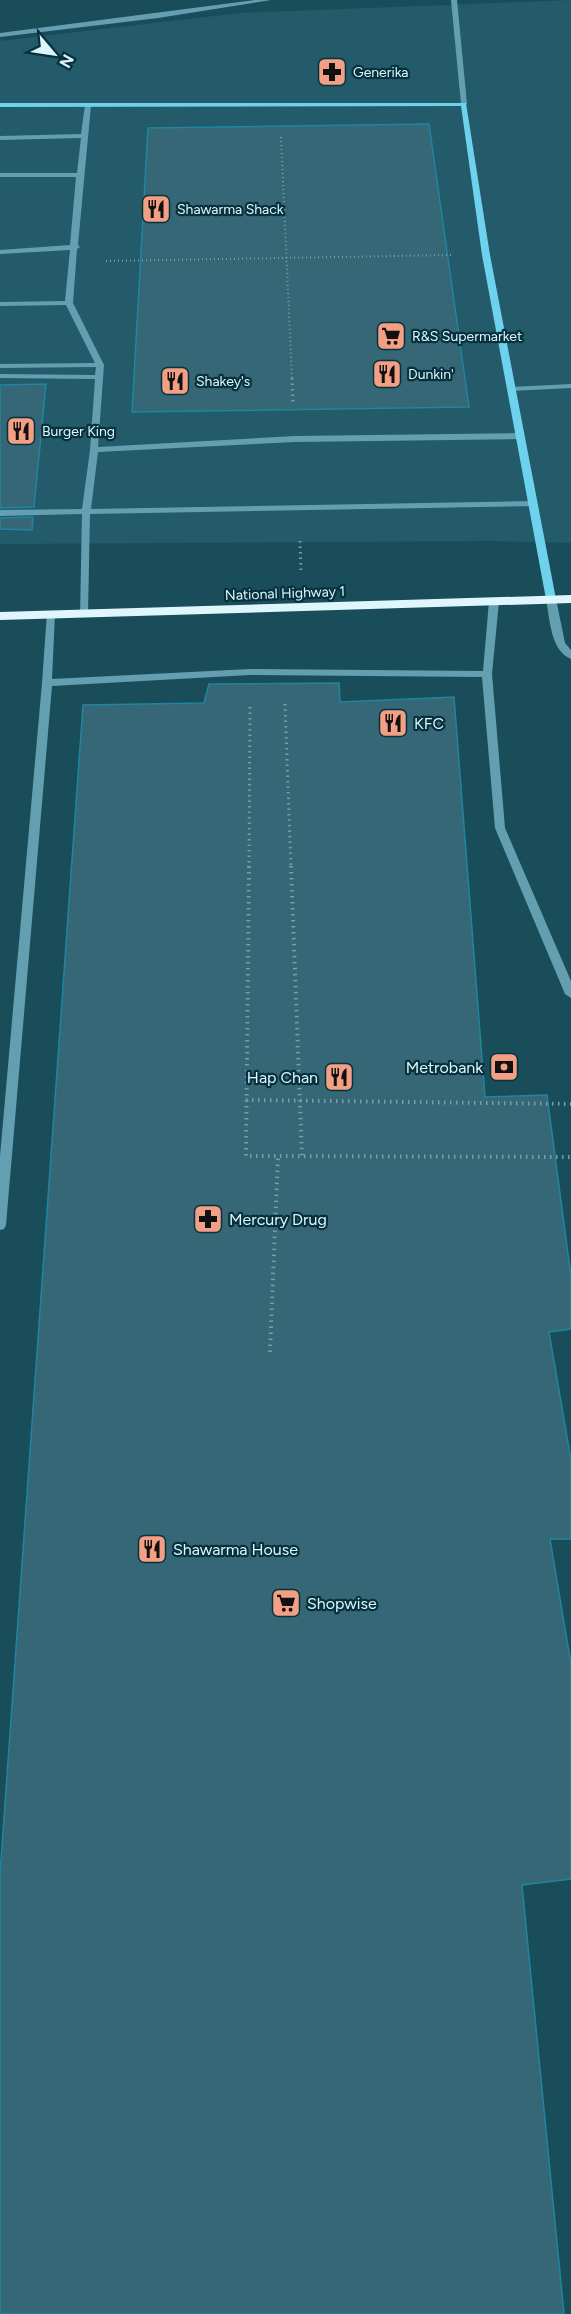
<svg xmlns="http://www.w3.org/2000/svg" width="571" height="2314" viewBox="0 0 571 2314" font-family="Figtree,sans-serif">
<rect width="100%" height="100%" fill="#1a4d5a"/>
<path fill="#235b6a" d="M571,0V543L492,541L0,544V41L240,13Z"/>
<g fill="#356776" stroke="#1f869e" stroke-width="1.5">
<path d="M429,124L469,407L132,412L148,128Z"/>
<path d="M46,384L34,507L0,508V385Z"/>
<path d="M33,517L32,530L0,529V518Z"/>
<path d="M339,683L340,702L454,697L485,1097L547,1095L571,1277V1329L549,1332L571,1460V1539H550L571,1664V1879L522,1885L564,2314H0V1874L83,705L204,703L209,684Z"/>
</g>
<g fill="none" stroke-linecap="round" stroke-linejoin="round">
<g stroke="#779ea9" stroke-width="2" stroke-dasharray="1 3" stroke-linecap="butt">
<path d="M281,137L292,379"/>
<path d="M106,261L453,255"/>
</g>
<g stroke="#779ea9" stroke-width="3" stroke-dasharray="1.5 4" stroke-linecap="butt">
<path d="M292,378L293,405"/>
<path d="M300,541L301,573"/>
<path d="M285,704L291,868"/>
<path d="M249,868L250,706"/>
</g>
<g stroke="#779ea9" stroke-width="4" stroke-dasharray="1.5 4.5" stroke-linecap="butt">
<path d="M249,866L246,1156L571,1157"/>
<path d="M291,866L302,1156"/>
<path d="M246,1100L571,1104"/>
<path d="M270,1352L278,1156"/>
</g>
<g fill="#649fb1" fill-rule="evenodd">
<path d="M255,0H271L158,18L0,37V33Z"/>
<path d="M88,103L91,105L78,245L80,247L77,249L73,303L104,365L98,447L295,436L520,433L524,436L520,439L295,442L98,452L91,509L532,501L535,502V506L90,514L88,614L86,616H80L82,514L0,516V510L82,509L90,450L95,379L0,378V374L95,375L96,367L0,368V364L95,363L66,305L0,306V302L65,301L70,250L0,254V250L70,245L76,177H0V173H77L81,138L0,140V136L81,134L85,105Z"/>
<path d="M571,384V388L511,391L507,389L511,387Z"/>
<path d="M551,596L556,599L565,643L571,650V659C550,650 550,619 546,599Z"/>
<path d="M494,598L499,601L492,674L505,828L571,981V998L565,994L495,828L482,677L250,675L52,686L6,1225L4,1229L0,1230V1156L42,683L47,612H53L55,614L52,679L250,669L483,671L489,601Z"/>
</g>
<path fill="#649fb1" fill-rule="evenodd" d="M451,0H457L467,104L464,106L461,104Z"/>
<path fill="#6ed1ed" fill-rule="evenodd" d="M0,103H466L490,255L556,599L554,601L551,602L546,599L482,255L461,106L0,107Z"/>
<path fill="#dff6fc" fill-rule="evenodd" d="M571,595V603L0,620V612Z"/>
</g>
<defs>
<g id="pharmacy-square" transform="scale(1.5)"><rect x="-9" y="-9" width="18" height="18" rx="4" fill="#f39f84" stroke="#07313c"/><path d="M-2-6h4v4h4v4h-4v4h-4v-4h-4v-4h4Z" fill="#111"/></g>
<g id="restaurant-square" transform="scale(1.5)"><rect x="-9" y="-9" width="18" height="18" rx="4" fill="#f39f84" stroke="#07313c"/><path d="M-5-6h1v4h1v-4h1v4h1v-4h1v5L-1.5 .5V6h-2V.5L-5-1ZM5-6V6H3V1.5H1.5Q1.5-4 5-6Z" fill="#111"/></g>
<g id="supermarket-square" transform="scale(1.5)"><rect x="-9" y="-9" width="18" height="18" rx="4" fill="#f39f84" stroke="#07313c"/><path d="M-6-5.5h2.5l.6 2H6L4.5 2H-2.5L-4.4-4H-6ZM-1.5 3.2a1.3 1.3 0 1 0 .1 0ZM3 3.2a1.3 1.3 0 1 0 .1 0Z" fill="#111"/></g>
<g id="bank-square" transform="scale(1.5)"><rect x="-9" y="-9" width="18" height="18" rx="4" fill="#f39f84" stroke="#07313c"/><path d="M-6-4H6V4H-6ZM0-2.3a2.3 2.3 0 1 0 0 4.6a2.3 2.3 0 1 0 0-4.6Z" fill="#111"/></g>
</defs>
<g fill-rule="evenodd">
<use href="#pharmacy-square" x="332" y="72"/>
<use href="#restaurant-square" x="156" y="209"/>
<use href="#supermarket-square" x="391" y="336"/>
<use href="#restaurant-square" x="387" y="374"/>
<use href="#restaurant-square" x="175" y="381"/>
<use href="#restaurant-square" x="21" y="431"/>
<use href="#restaurant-square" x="393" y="723"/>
<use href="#bank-square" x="504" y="1067"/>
<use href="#restaurant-square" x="339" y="1077"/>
<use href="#pharmacy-square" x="208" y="1219"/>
<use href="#restaurant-square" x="152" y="1549"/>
<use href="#supermarket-square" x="286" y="1603"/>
</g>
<g text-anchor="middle" stroke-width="4.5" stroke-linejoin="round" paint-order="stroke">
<g font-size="14" fill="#dcf6fe" stroke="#07313c" text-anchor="start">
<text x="353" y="77">Generika</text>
<text x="177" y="214">Shawarma Shack</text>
<text x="412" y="341">R&amp;S Supermarket</text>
<text x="408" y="379">Dunkin'</text>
<text x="196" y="386">Shakey's</text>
<text x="42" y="436">Burger King</text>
</g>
<g font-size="14" fill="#dcf6fe" stroke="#07313c">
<text transform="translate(285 593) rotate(-2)" y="5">National Highway 1</text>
</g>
<g font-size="16" fill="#dcf6fe" stroke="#07313c" text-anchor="start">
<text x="414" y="729">KFC</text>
<text x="483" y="1073" text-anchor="end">Metrobank</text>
<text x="318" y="1083" text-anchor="end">Hap Chan</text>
<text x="229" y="1225">Mercury Drug</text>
<text x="173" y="1555">Shawarma House</text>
<text x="307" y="1609">Shopwise</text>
</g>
</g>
<g transform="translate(54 54) rotate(119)" stroke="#07313c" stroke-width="4.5" paint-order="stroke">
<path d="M0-4.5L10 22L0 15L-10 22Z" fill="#dcf6fe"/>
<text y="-9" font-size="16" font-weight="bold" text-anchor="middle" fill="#dcf6fe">N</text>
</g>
</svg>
